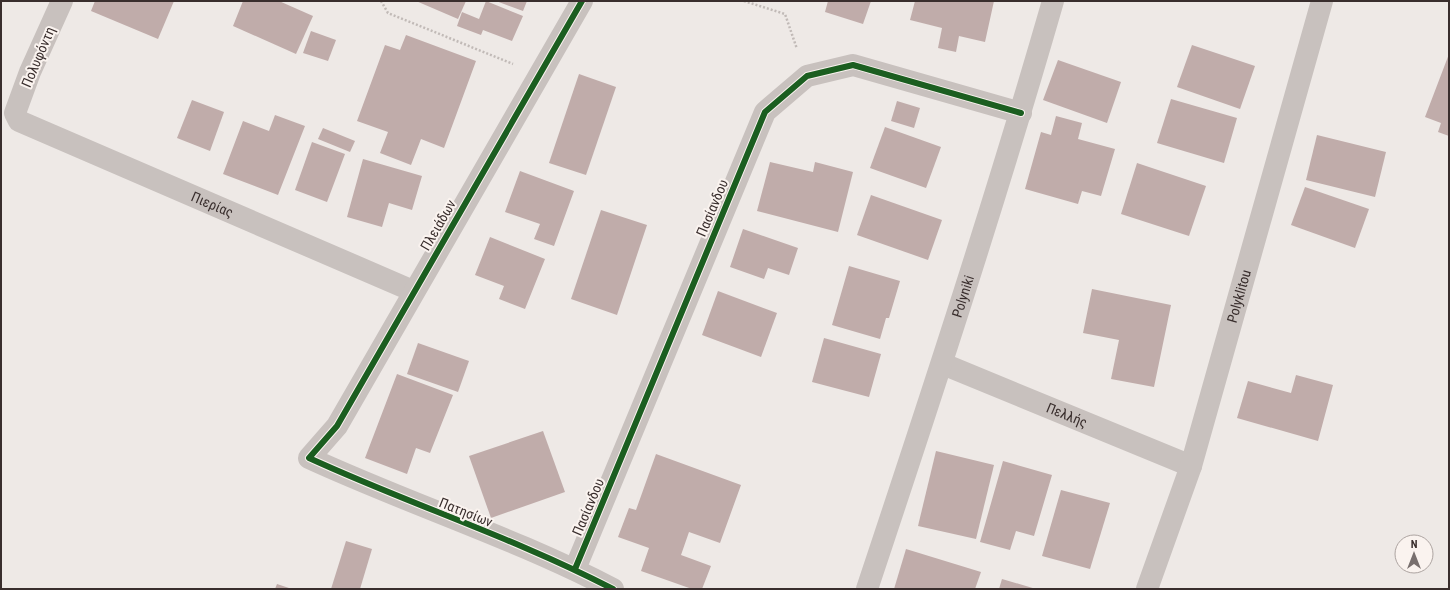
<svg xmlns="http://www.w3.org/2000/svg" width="1450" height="590" viewBox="0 0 1450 590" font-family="'Roboto Condensed',sans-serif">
<rect width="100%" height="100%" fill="#eee9e6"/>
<g fill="#c0acaa">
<path d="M95,1H174L158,39L91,11Z"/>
<path d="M243,1H279L313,16L296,54L233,26Z"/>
<path d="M416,1H466L458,19Z"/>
<path d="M486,1L523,16L512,41L483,30L481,35L457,26L462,12L479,19Z"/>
<path d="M496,1H527L523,11Z"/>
<path d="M828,1H871L863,24L825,12Z"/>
<path d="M915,1H994L985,42L959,36L956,52L938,48L942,28L910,20Z"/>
<path d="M311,31L336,40L328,61L303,53Z"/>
<path d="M406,35L476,61L444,148L421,139L411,165L380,153L388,132L357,121L385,45L400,50Z"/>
<path d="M1192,45L1255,66L1240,109L1177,87Z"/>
<path d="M1449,54V136L1438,132L1441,123L1425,117Z"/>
<path d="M1058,60L1121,82L1107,123L1043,100Z"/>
<path d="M579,74L616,87L586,175L549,163Z"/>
<path d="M1171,99L1237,118L1224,163L1157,143Z"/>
<path d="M192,100L224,112L210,151L177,138Z"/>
<path d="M897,101L920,108L914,128L891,121Z"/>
<path d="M275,115L305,126L278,195L223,174L243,121L269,131Z"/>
<path d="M1056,116L1082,123L1078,139L1115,149L1101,196L1082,191L1078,204L1025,189L1041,132L1051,135Z"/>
<path d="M885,127L941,147L926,188L870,168Z"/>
<path d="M323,128L355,141L350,152L318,139Z"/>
<path d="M1317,135L1386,152L1375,197L1306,180Z"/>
<path d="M312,142L345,154L327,202L295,190Z"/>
<path d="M363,159L422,176L412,210L389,203L382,227L347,217Z"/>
<path d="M770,162L813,172L815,162L853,172L838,232L757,211Z"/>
<path d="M1137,163L1206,186L1189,236L1121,214Z"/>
<path d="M520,171L574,191L554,246L534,239L540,224L505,212Z"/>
<path d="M1305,187L1369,209L1355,248L1291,225Z"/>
<path d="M871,195L942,220L928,260L857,235Z"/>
<path d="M601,210L647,225L617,315L571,299Z"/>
<path d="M743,229L798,248L789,275L768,268L764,279L730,267Z"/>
<path d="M490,237L545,259L525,309L499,299L504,286L475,275Z"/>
<path d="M849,266L900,281L889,318H886L880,339L832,325Z"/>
<path d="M1092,289L1171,305L1154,387L1111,379L1119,340L1083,333Z"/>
<path d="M718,291L777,313L761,357L702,335Z"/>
<path d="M824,338L881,354L869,397L812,382Z"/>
<path d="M418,343L469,361L458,392L407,374Z"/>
<path d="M397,374L453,395L430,453L416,448L407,474L365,458Z"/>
<path d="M1296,375L1333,385L1318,441L1237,418L1248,381L1291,393Z"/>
<path d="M543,431L565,492L491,518L469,456Z"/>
<path d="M936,451L994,465L976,539L918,526Z"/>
<path d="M656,454L741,485L720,543L689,532L681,555L711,566L702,589H692L641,571L649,548L618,537L629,508L636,510Z"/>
<path d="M1003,461L1052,475L1034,536L1016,531L1010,550L980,542Z"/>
<path d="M1061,490L1110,503L1090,569L1042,556Z"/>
<path d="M346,541L372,549L360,589H331Z"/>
<path d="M906,549L981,572L975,589H894Z"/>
<path d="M1002,579L1036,589H999Z"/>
<path d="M277,584L292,589H275Z"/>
</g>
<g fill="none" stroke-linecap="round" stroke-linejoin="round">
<g stroke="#c1bab7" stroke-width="2.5" stroke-dasharray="2 2" stroke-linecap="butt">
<path d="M381,1L388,13L513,64"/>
<path d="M744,1L785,14L797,49"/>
</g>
<g stroke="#c8c1be" stroke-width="22">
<path id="s1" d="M62,1L30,72L15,113L19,121L413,291"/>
<path d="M582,1L337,426L309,458C409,504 515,538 613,589"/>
<path id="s2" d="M943,364L1191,466"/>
<path d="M575,569L765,112L807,76L853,65L1021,113"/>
<path id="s3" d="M867,589C932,394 996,199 1053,1"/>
<path id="s4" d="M1147,589L1191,466L1322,1"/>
</g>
<g stroke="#faf3ef" stroke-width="8">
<g id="cycleway">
<path d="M582,1L337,426L309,458C409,504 515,538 613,589"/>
<path d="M575,569L765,112L807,76L853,65L1021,113"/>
</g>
</g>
<use href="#cycleway" stroke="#1b5e20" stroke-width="6"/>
</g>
<g text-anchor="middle" stroke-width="4" stroke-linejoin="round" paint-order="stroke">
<g font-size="14" fill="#392e2d" stroke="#faf3ef">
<text transform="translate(38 57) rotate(-67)" y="5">Πολυφόντη</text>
<text dy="5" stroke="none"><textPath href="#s1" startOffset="341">Πιερίας</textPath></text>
<text transform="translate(712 208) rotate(-67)" y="5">Πασίανδου</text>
<text transform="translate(438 225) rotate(-60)" y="5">Πλειάδων</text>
<text dy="5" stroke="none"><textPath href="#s3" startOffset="308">Polyniki</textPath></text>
<text dy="5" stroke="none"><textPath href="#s4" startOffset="307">Polyklitou</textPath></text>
<text dy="5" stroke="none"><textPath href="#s2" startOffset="134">Πελλής</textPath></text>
<text transform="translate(588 507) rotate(-67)" y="5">Πασίανδου</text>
<text transform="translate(466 512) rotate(22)" y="5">Πατησίων</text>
</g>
</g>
<rect width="1450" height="590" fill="none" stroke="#392e2d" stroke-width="4"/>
<g transform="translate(1414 554)"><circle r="19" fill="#faf3ef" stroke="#ada4a1"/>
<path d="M0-3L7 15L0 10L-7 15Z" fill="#786f6e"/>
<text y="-6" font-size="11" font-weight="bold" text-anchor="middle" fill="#392e2d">N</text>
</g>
</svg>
